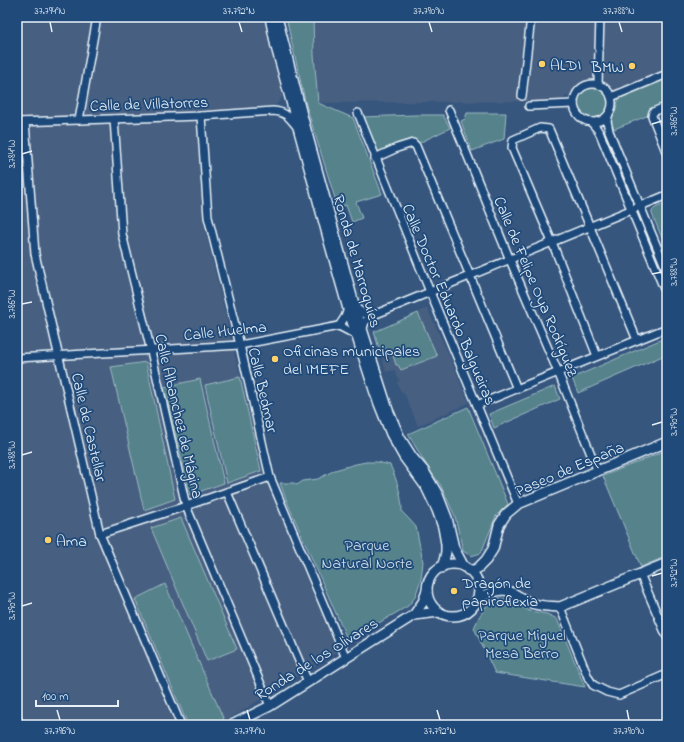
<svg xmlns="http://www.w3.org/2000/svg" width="684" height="742" viewBox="0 0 684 742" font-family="'Indie Flower',sans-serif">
<rect width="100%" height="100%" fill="#36567e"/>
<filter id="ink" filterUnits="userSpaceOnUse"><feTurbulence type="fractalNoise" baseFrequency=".025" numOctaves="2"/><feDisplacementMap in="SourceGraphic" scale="8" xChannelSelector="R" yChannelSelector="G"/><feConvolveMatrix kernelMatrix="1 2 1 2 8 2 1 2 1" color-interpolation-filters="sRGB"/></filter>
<g filter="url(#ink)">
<g fill="#465f81">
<path d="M17,17H266L283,96L276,105L201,116L203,220L235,356L269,487L337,651L326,660H324L320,663L319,665L305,671L220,725H17Z"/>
<path d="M313,17H667V71L615,93L602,80H591L578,85L570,94L559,101L318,103L314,55Z"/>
<path d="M427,308L450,357L469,403L418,426L405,395L400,390L397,382L400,381L397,376L395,370L386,372L374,332Z"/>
</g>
<g fill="#55828b" stroke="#9ebac2">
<path d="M286,17H313L314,55L318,103L353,118L382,194L356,202L362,218L352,222L346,205L338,208L306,105Z"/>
<path d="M667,78V108L614,129L613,126H610V120L615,112L619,98Z"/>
<circle cx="593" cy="102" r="16"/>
<path d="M467,113H506L504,139L472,151L461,121L465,119Z"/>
<path d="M414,115H443L450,128L419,143C404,136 389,148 376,155L363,117Z"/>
<path d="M667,203V250L652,214V211L655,208Z"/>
<path d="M418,313L437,356L401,370L398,365H396L392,352L381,355L374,332Z"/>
<path d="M667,337V354L578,393L572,378Z"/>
<path d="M146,362L175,499L144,510L111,367Z"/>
<path d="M240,377L261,471L227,483L205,385Z"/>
<path d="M200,379L224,483L190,495L164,387Z"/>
<path d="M555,386L560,399L494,428L489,414Z"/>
<path d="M468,407L508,504L496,516L481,553L471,556L463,551L455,516L440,484L430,471L408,434Z"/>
<path d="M667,450V556L641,567L603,476Z"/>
<path d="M366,462H377L390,465C397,480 402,496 402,512L408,518L416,527L423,562L421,579L415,597L408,606L351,639H347L341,625L288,504L280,483H294L297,485L303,481L318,479L335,470L356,464Z"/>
<path d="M181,518L237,649L207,661L151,528Z"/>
<path d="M165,584L224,720L212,725H188L135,599Z"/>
<path d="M499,598L511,600L529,611L547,614L557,619L585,687L495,673L474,628L479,617L488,604Z"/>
</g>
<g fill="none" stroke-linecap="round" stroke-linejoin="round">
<g stroke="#e8f1f8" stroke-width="10">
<g id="minor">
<circle cx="593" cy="103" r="19"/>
<path d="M598,84L600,17"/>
<path d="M522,96L531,17"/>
<path d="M611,97L667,74"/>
<path d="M529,106L574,104"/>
<path d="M667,106L653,112L652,116L667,154"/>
<path d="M449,110L510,260L558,372L598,472"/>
<path d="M358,113L430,292L518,504"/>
<path d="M609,113L607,121L609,131L667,271"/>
<path d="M201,116L208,217L240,345L270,477L346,658"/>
<path d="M114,119L122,234L151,351L186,506L270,706"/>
<path d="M79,120L97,17"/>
<path d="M17,122L201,116L273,111C287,112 289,118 298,128"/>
<path d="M25,122L35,254L100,534L181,725"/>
<path d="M591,122L597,129L600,134L667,296"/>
<path d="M375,158L397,148L413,143L416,146L517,389"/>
<path d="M355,307C360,312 364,314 371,316"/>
<path d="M339,326L356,335"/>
<path d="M339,326L345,317L348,309"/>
<path d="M362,331L365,322L371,316L430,292L667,195"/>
<path d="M597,356L552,242L512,148L513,140L540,128L549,129L590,227L637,340"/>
<path d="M17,358L240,345L339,326"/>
<path d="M477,405L667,328"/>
<path d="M227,492L308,682"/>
<path d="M100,534L186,506L270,477"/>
<path d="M640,574L667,637"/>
<path d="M560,607L588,677L593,685L607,692L619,695L667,674"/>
<path d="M17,718L20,725"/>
</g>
</g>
<g stroke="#e8f1f8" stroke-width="12">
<g id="major">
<path d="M270,17L276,47L289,94L330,245L348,309L376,396L391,434L404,457L426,487L437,510L443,527L446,544V552L444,561L441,568"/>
<path d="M277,17L302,115L354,304L388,410L400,438L412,457L424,471L438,495L447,518L454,548L464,567"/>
<circle cx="453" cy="590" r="26"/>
<path d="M468,570H474L478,568L486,560L493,549L499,525L506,514L518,504L667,442"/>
<path d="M477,599C485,595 495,590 504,590C513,591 521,599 529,602C539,607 549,606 560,607L667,563"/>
<path d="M414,615L439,612"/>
<path d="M232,725L270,706L414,615L423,602L427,591"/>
</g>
</g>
<use href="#minor" stroke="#1f4a7a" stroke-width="7"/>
<use href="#major" stroke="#1f4a7a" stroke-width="9"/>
</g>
</g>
<path fill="none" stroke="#e8f1f8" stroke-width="1.5" d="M50,22L52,32M239,22L242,32M429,22L432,32M619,22L622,32M652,124L662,121M22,154L32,151M652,274L662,272M22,304L32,302M652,425L662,422M22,455L32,452M652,576L662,573M22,606L32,603M57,710L60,720M247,710L250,720M437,710L440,720M627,710L629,720"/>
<g fill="#ffd166" stroke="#1f4a7a" stroke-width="1.5">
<circle cx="542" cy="64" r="4"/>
<circle cx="632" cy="66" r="4"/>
<circle cx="275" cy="359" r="4"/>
<circle cx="48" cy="540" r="4"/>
<circle cx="454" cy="591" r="4"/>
</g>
<g text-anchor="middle" stroke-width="3.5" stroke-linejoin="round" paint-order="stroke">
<g font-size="16" fill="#e8f1f8" stroke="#1f4a7a" text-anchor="start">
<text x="550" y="70">ALDI</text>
<text x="624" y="72" text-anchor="end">BMW</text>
<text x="283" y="356">Oficinas municipales<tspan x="283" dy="18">del IMEFE</tspan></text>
<text x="56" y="546">Ama</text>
<text x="462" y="588">Dragón de<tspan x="462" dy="18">papiroflexia</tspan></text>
</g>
<g font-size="16" fill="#e8f1f8" stroke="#1f4a7a">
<text transform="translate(149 103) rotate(-2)" y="6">Calle de Villatorres</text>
<text transform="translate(358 261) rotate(74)" y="6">Ronda de Marroquíes</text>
<text transform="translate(537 286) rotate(67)" y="6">Calle de Felipe Oya Rodríguez</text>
<text transform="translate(450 304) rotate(67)" y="6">Calle Doctor Eduardo Balgueiras</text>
<text transform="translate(225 330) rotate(-6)" y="6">Calle Huelma</text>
<text transform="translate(264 390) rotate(77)" y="6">Calle Bedmar</text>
<text transform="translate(180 416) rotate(77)" y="6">Calle Albanchez de Mágina</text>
<text transform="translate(90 427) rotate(77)" y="6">Calle de Castellar</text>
<text transform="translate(569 468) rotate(-23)" y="6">Paseo de España</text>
<text transform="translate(316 658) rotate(-32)" y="6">Ronda de los Olivares</text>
</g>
<g font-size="16" fill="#d2e0e8" stroke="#1f4a7a">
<text x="367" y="550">Parque<tspan x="367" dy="18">Natural Norte</tspan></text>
<text x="522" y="640">Parque Miguel<tspan x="522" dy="18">Mesa Berro</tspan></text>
</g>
</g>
<rect width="684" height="742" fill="none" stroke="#1f4a7a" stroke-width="44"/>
<path d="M36 700v6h82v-6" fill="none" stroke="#e8f1f8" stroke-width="2"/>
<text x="42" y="700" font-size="12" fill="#e8f1f8" stroke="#1f4a7a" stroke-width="3" paint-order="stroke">100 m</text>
<rect x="22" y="22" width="640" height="698" fill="none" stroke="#e8f1f8" stroke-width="1.5"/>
<g font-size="10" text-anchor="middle" fill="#e8f1f8">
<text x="50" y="14">37.794°N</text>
<text x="239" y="14">37.792°N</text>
<text x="429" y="14">37.790°N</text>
<text x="619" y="14">37.788°N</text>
<text transform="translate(673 121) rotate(-90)" y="4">3.786°W</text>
<text transform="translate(11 154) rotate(-90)" y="4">3.784°W</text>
<text transform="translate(673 272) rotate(-90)" y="4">3.788°W</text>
<text transform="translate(11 304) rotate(-90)" y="4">3.786°W</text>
<text transform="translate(673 422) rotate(-90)" y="4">3.790°W</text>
<text transform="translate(11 455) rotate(-90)" y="4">3.788°W</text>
<text transform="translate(673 573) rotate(-90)" y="4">3.792°W</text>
<text transform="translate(11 606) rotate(-90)" y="4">3.790°W</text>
<text x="60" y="734">37.796°N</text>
<text x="250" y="734">37.794°N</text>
<text x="440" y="734">37.792°N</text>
<text x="629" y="734">37.790°N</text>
</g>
</svg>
